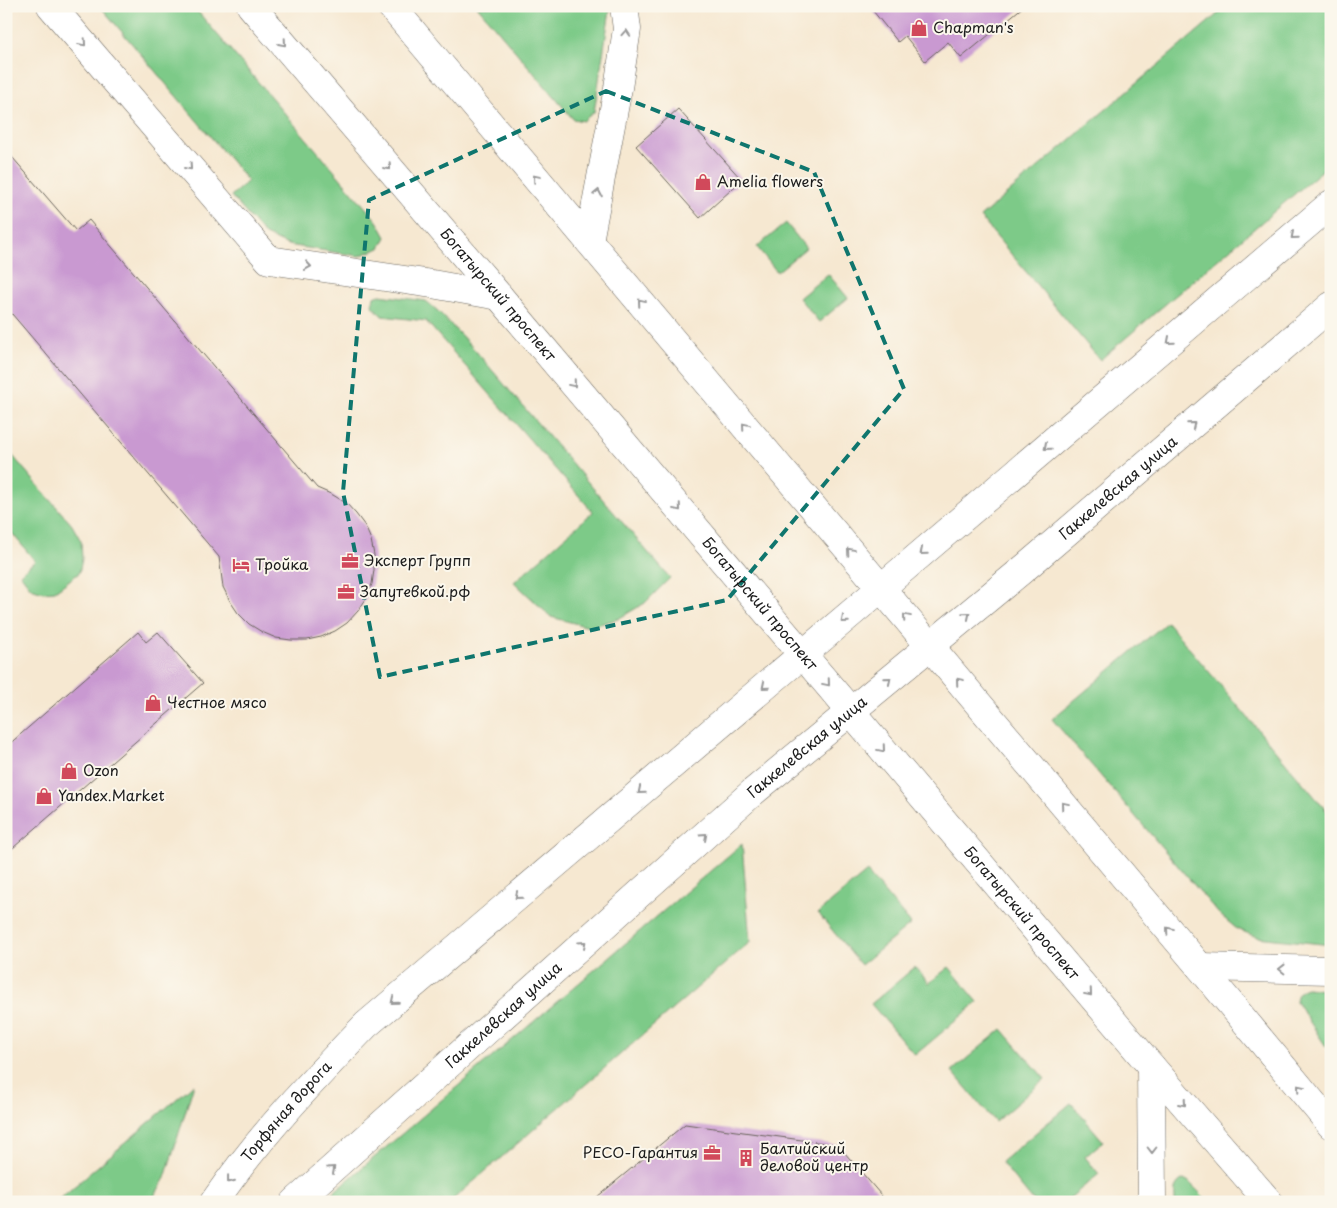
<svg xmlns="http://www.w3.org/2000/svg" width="1337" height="1208" viewBox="0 0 1337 1208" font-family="'Playpen Sans',sans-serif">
<rect width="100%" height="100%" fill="#fbf7ec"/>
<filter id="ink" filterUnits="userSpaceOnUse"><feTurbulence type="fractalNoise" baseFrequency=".02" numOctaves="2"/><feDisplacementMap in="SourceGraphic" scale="10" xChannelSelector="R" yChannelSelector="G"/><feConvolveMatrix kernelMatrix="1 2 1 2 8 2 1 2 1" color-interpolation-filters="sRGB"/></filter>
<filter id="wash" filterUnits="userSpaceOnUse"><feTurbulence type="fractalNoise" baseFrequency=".0096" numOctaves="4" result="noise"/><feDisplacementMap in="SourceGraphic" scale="20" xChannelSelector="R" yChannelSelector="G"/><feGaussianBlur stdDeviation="1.12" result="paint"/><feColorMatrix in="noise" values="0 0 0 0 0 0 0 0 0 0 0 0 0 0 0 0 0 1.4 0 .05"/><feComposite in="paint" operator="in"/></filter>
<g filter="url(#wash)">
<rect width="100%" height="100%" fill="#f6e8d1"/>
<g fill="#7dca88" stroke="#4c7352">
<path d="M100,6H193L377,221L386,237L380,248L359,256L288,245L265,235L231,196L248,181Z"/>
<path d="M477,6H608L610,10L594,112L583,121L573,119Z"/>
<path d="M1227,6H1331V163L1100,360L980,217Z"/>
<path d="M786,223L806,248L777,272L757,247Z"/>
<path d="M828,274L848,298L819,322L799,298Z"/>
<path d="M380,295L426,301L438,311L474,349L670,578L645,603L618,619L589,627L551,617L514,582L593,512L426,321L382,316L372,305L374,297Z"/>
<path d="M6,448L72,525L81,541L82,559L79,573L55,591L43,592L31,588L20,574L35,561L6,526Z"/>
<path d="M1167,622L1331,816V945L1257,937L1237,929L1219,914L1052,719Z"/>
<path d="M742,844L750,942L450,1202H322Z"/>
<path d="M867,872L911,924L861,965L818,913Z"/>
<path d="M915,967L929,983L949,967L978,1002L915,1055L871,1004Z"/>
<path d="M1307,988L1331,991V1054L1296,1001C1297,993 1300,990 1307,988Z"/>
<path d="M1002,1029L1045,1079L995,1122L952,1071Z"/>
<path d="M194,1084L165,1178L151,1202H56Z"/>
<path d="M1071,1103L1103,1141L1085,1157L1099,1174L1065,1202H1034L1001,1162Z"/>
<path d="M1182,1180L1188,1181L1209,1202H1175C1175,1192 1173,1185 1182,1180Z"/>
</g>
<g id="blocks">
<g fill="#c999d1">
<path d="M869,6H1024L961,58L948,42L925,61L905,36L898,42Z"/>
<path d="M678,109L742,180L700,218L636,146Z"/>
<path d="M6,150L76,231L89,220L317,488L333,495L346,503L356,514L365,526L371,540L374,555V570L372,584L366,599L358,611L347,623L335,631L321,637L307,640H291L276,638L262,632L249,624L238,613L230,601L223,587L219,557L6,307Z"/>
<path d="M138,632L146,642L158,632L203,683L6,854V747Z"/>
<path d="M685,1124L838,1145L887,1202H591Z"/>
</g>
</g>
</g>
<g filter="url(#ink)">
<use href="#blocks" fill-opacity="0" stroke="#68635b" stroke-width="1"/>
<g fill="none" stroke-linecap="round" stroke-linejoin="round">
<g stroke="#68635b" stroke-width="29">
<g id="minor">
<path d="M51,6L269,260L432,284L499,296"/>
<path d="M589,241L618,88L627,29L624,6"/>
<path d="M1200,967L1331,970"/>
<path d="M1151,1066L1152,1202"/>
</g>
</g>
<g stroke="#68635b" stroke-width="29">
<g id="secondary">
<path id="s1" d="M251,6L499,296L1151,1066L1269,1202"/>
<path d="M391,6L1200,967L1331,1125"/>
<path id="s2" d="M214,1202C258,1138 312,1081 366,1025L881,588L1331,204"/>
<path id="s3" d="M295,1202L753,792L1027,566L1331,306"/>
</g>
</g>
<use href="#minor" stroke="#fff" stroke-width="28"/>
<use href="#secondary" stroke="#fff" stroke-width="28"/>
</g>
<defs><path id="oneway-chevron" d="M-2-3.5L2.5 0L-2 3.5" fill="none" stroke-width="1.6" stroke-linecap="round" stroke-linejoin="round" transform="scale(1.25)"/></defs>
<g stroke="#999">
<use href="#oneway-chevron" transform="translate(626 33) rotate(-86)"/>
<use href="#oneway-chevron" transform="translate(83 43) rotate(49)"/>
<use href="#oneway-chevron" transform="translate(283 43) rotate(49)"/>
<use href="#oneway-chevron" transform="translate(189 167) rotate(49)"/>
<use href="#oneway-chevron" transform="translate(388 167) rotate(49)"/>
<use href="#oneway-chevron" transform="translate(536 178) rotate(-130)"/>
<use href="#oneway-chevron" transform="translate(598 193) rotate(-79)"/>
<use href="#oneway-chevron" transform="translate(1294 236) rotate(139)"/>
<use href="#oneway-chevron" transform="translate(308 266) rotate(8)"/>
<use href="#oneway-chevron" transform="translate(641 302) rotate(-130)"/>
<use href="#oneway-chevron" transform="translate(1170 341) rotate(139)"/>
<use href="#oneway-chevron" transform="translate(573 384) rotate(50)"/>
<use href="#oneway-chevron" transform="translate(1192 425) rotate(-40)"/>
<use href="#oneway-chevron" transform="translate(745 426) rotate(-130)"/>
<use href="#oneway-chevron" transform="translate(1047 447) rotate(139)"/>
<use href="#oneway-chevron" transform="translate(678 508) rotate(50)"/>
<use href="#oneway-chevron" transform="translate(850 551) rotate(-130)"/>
<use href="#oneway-chevron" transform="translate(923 552) rotate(140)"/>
<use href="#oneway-chevron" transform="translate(967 615) rotate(-40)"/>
<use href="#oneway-chevron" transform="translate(906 617) rotate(-130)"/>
<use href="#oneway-chevron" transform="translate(844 620) rotate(140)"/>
<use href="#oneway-chevron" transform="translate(888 680) rotate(-40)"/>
<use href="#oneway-chevron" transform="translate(959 681) rotate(-130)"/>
<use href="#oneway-chevron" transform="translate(827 683) rotate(50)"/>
<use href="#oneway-chevron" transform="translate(765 686) rotate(140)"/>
<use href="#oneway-chevron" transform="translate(882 749) rotate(50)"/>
<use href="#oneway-chevron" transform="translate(641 791) rotate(140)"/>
<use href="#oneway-chevron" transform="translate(1064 805) rotate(-130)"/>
<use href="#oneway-chevron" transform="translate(704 836) rotate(-42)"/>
<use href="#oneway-chevron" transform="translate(518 896) rotate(140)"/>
<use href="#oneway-chevron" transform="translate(1169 930) rotate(-130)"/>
<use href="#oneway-chevron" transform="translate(583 944) rotate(-42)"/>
<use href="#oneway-chevron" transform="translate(1282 969) rotate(-179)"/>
<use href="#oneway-chevron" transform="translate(1089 993) rotate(50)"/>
<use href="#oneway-chevron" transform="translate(394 1001) rotate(140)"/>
<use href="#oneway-chevron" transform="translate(1300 1088) rotate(-130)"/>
<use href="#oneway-chevron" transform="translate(1183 1103) rotate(49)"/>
<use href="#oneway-chevron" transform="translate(1152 1150) rotate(90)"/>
<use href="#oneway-chevron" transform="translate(332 1169) rotate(-42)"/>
<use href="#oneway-chevron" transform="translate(230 1180) rotate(128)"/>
</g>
</g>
<path fill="none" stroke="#0f766e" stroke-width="4" stroke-dasharray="10 6" stroke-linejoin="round" d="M606,91L814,172L904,389L727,600L380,677L343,492L369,200Z"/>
<defs>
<g id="shop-bare" transform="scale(1.35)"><path d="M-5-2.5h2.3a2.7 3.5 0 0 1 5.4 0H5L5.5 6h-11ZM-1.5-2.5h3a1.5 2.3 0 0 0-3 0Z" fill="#d1495b" stroke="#fbf7ec" stroke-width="2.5" paint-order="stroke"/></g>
<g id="office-bare" transform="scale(1.35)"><path d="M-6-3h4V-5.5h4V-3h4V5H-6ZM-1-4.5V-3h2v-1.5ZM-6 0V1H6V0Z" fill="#d1495b" stroke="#fbf7ec" stroke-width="2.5" paint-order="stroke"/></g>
<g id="hotel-bare" transform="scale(1.35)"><path d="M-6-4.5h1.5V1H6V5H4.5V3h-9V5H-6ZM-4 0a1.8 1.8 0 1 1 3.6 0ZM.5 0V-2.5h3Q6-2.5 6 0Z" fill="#d1495b" stroke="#fbf7ec" stroke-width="2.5" paint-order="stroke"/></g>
<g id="building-bare" transform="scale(1.35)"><path d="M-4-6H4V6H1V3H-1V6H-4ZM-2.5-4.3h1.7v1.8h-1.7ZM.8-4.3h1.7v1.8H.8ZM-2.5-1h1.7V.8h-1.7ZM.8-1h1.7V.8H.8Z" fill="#d1495b" stroke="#fbf7ec" stroke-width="2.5" paint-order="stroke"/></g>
</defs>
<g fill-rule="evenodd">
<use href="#shop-bare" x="919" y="28"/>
<use href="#shop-bare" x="703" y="182"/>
<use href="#office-bare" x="350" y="561"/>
<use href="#hotel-bare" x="241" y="565"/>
<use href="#office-bare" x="346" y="592"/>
<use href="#shop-bare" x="153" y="703"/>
<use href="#shop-bare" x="69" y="771"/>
<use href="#shop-bare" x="44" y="796"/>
<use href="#office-bare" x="712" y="1153"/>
<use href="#building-bare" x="746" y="1158"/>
</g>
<g text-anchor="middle" stroke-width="4" stroke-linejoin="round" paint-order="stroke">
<g font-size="15" fill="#1c1c1c" stroke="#fbf7ec" text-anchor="start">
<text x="933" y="33">Chapman's</text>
<text x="717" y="187">Amelia flowers</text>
<text x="364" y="566">Эксперт Групп</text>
<text x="255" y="570">Тройка</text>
<text x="360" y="597">Запутевкой.рф</text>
<text x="167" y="708">Честное мясо</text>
<text x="83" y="776">Ozon</text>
<text x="58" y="801">Yandex.Market</text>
<text x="760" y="1154">Балтийский<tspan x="760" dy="17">деловой центр</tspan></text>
<text x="698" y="1158" text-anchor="end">РЕСО-Гарантия</text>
</g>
<g font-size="15" fill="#1c1c1c" stroke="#fbf7ec">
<text dy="5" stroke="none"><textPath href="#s1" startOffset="380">Богатырский проспект</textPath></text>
<text dy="5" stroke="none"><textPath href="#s3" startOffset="1090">Гаккелевская улица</textPath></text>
<text dy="5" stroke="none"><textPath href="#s1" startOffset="785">Богатырский проспект</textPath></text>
<text dy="5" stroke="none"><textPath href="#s3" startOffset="685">Гаккелевская улица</textPath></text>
<text dy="5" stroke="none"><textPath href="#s1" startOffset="1190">Богатырский проспект</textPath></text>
<text dy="5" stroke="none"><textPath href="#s3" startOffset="280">Гаккелевская улица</textPath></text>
<text dy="5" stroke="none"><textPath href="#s2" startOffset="116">Торфяная дорога</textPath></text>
</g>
</g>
<rect width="1337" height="1208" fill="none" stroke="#fbf7ec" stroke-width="25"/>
</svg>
